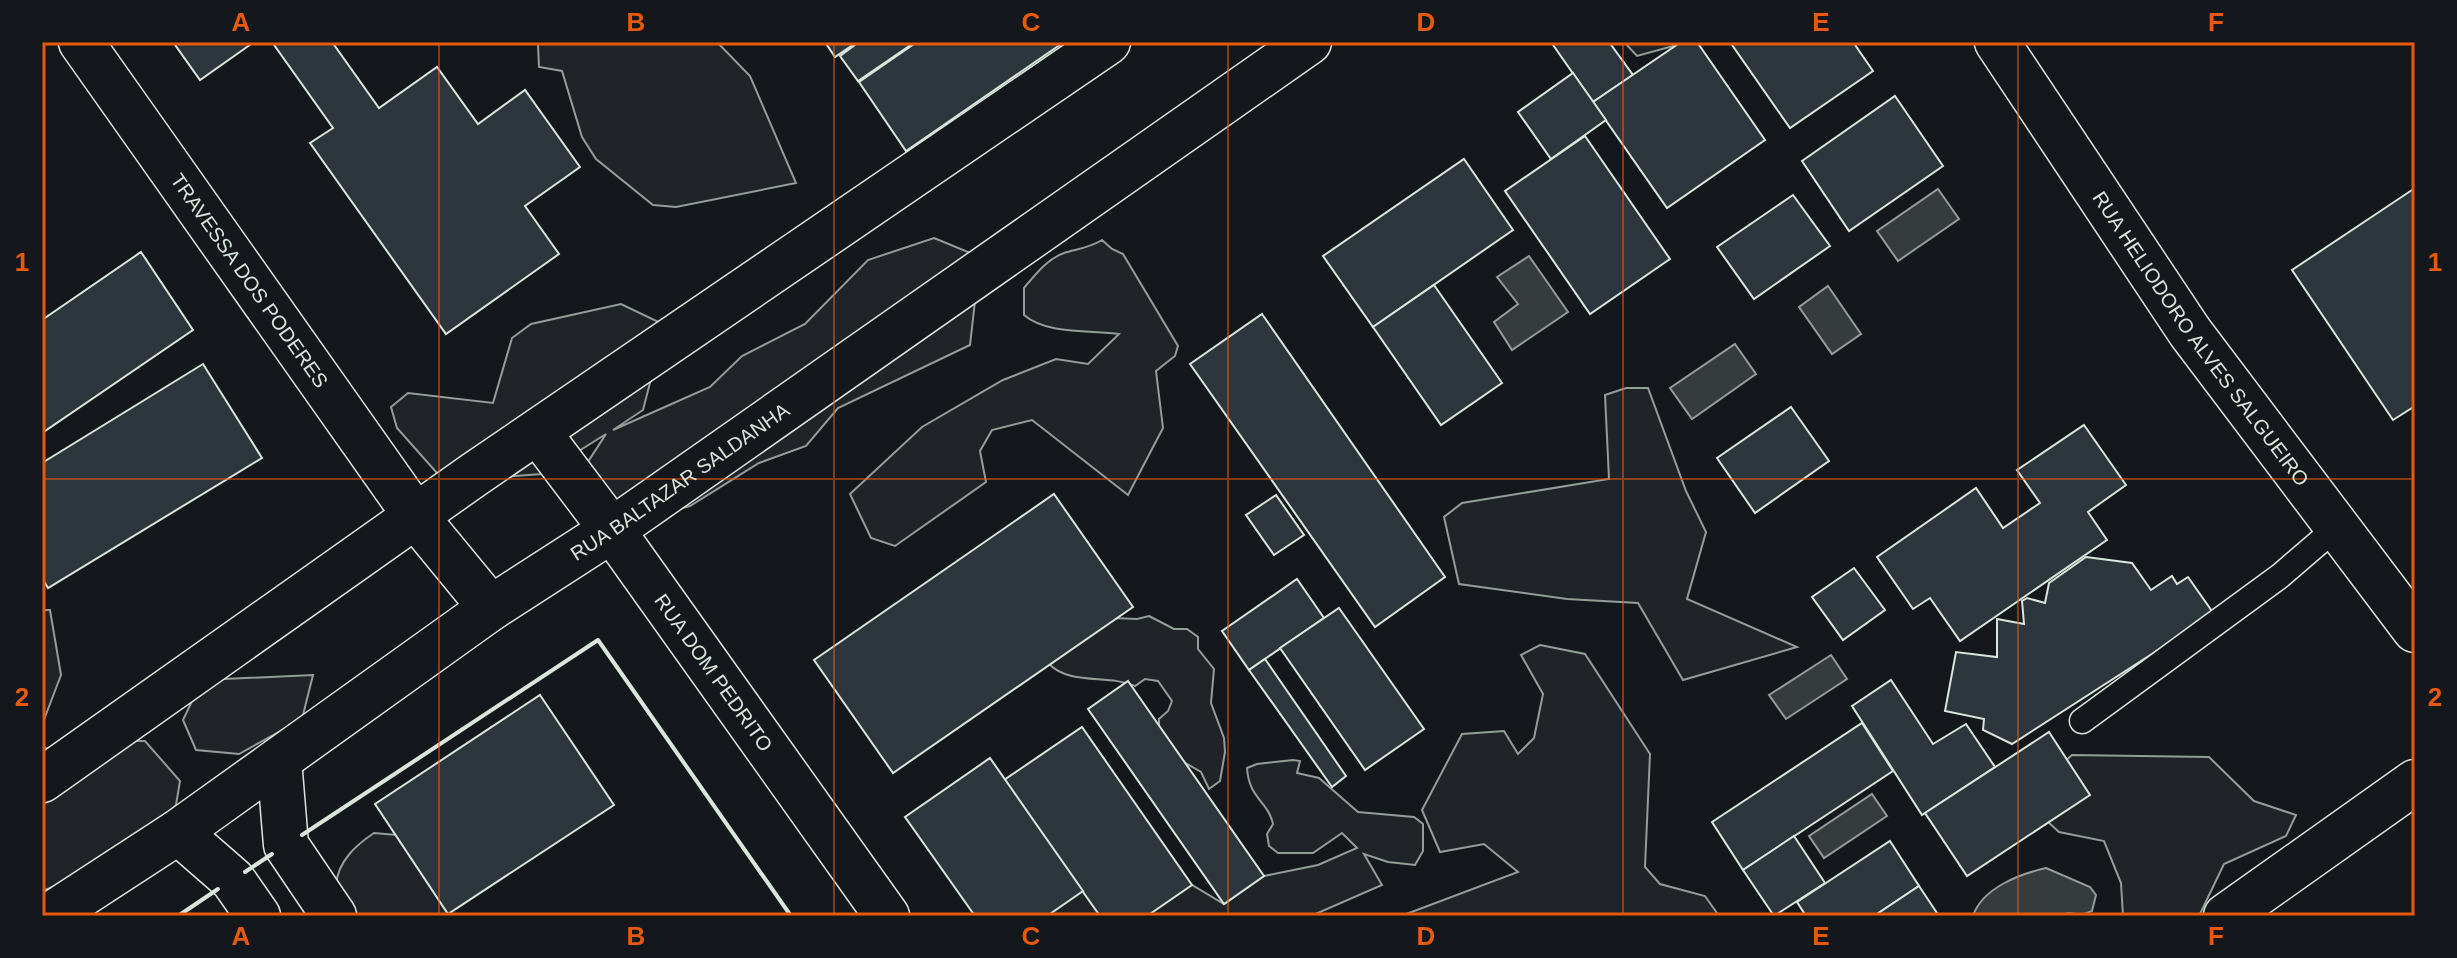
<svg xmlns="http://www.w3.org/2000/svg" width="2457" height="958" viewBox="0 0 2457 958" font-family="Arial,sans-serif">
<rect width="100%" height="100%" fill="#14181c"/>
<g fill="#202428" stroke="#939e99" stroke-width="2">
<path d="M540,42H717L750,76L796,183L676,207L653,205L596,159L582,137L562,71L539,67L538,45Z"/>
<path d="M1624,42H1688L1637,56Z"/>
<path d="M934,238L980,257L970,345L838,408L806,446L759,463L690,506L643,519L597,513L582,471L606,434L542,474L444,481L397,428L391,407L408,393L493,403L512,338L531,324L621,304L665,325L643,410L613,430L710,387L742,356L805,324L868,260Z"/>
<path d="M1102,240L1112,249L1123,254L1178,346L1175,356L1156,371L1163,428L1128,495L1032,420L992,430L980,451L986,482L895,546L871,538L850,494L922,427L1003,380L1056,359L1088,364L1119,334C1092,330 1047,335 1024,315V288C1035,275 1047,259 1064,253C1077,249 1089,248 1102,240Z"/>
<path d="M1626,388H1648L1686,491L1706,532L1687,599L1797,647L1683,680L1638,603L1567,599L1459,584L1444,517L1462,503L1609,479L1605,395Z"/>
<path d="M42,610H50L61,675L42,725Z"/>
<path d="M1149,616L1174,629H1187L1198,637V649L1214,669L1211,703L1224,738L1225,752L1220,781L1209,789L1201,772L1180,760L1159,734V719L1168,711L1172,701L1158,681L1145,679L1135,686C1108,674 1071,686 1049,664L1114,618L1137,619Z"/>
<path d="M1540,645L1585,654L1650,754L1645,867L1660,884L1705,896L1719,916H1401L1518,872L1484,844L1440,852L1422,810L1462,734L1504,731L1518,754L1534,738L1543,694L1521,655Z"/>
<path d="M313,675L302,719L239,754L196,750L183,720L202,680Z"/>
<path d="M122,741H145L180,781L176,805L122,855L101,869L42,891V747L82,759Z"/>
<path d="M2072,755L2209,757L2254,801L2296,815L2286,836L2224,864L2199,916H2123L2121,883L2104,841L2059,832L2023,799Z"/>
<path d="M1293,760L1300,761L1297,773L1319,778L1358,812L1414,817L1423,824V851L1415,865L1388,862L1364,854L1382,885L1311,916H1019V907L1083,891L1121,869L1192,885L1224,904L1264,876L1318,865L1357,848L1342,833L1313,853H1278L1269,846L1267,834L1273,824C1268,801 1249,799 1247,768L1257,764Z"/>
<path d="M374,833L397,835L447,891L448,916H346C343,907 335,894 336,885C338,861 356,845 374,833Z"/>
</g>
<g fill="#363b3e" stroke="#939e99" stroke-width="2">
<path d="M1938,189L1959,219L1898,261L1877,231Z"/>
<path d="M1529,256L1568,312L1512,350L1494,322L1518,304L1497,277Z"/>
<path d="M1828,286L1861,334L1832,354L1799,307Z"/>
<path d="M1735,344L1756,374L1692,419L1670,388Z"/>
<path d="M1831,655L1847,679L1786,719L1769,695Z"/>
<path d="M1872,794L1887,816L1824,858L1809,836Z"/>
<path d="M2046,868L2090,887L2096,895L2092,911L2082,915L2069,913L2054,916H1973C1982,888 2020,874 2046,868Z"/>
</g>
<g fill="#2c363c" stroke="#d8e6dc" stroke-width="2">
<path d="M173,42H254L200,80Z"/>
<path d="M272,42H332L379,108L437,67L478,124L525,90L580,167L525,206L559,254L446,334L310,143L333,128Z"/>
<path d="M825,42H857L835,57Z"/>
<path d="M859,42H915L858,81L840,56Z"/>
<path d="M917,42H1064L906,151L859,82Z"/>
<path d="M1551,42H1609L1633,75L1593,102Z"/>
<path d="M1681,42H1697L1765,140L1667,208L1593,102Z"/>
<path d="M1730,42H1853L1873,71L1790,128Z"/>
<path d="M1573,73L1606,120L1551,159L1518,112Z"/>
<path d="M1895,96L1943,166L1849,231L1802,161Z"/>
<path d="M1585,136L1670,259L1590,314L1505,191Z"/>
<path d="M1464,159L1513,230L1373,327L1323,256Z"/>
<path d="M2415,188V406L2393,420L2292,270Z"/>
<path d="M1793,195L1830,246L1754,299L1717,247Z"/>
<path d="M141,252L193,330L42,433V320Z"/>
<path d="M1434,285L1502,383L1441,425L1373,327Z"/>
<path d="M1262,314L1445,577L1375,627L1190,364Z"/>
<path d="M203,364L262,458L48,588L42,578V463Z"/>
<path d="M1791,407L1829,461L1755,513L1717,458Z"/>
<path d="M2084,425L2126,485L2088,512L2107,540L1960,641L1930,598L1913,609L1877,557L1976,488L2003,528L2040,503L2017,470Z"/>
<path d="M1054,494L1133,607L893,773L814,660Z"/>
<path d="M1276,495L1304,535L1274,555L1246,515Z"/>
<path d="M2086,557L2132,563L2151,590L2172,576L2177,584L2188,577L2214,614L2012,744L1983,730L1984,719L1945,711L1956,652L1997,657V619L2024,624L2022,601L2027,598L2045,603L2049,583Z"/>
<path d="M1854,568L1885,610L1843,640L1812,597Z"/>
<path d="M1297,579L1324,618L1249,670L1222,631Z"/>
<path d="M1339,608L1424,729L1365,770L1280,648Z"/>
<path d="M1265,659L1346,776L1332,787L1249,670Z"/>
<path d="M1891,680L1933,744L1966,724L1995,767L1922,815L1852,706Z"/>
<path d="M1128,681L1264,876L1224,904L1088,709Z"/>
<path d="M540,695L614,805L448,914L375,804Z"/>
<path d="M1862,723L1893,771L1743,870L1712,822Z"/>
<path d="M1082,727L1192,885L1147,916H1100L1004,780Z"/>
<path d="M2049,732L2090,795L1967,876L1925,813Z"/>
<path d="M990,758L1083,891L1047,916H975L905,817Z"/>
<path d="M1794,836L1825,883L1774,916L1743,870Z"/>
<path d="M1890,841L1919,886L1874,916H1806L1797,902Z"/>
<path d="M1919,886L1939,916H1874Z"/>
</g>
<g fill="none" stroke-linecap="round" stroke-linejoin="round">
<g stroke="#d8e6dc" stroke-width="27">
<path id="lane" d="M2082,721L2280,576L2337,527"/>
</g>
<g stroke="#d8e6dc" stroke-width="47">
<g id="street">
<path id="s1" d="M81,42L417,518L491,608"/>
<path id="s2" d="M538,432L612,530L887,916"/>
<path d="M279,760L286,845L334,916"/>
<path d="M178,832L233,880L258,916"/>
<path d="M2226,916L2415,782"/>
</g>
</g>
<g stroke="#d8e6dc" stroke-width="47">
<g id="secondary">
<path id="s3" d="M1997,42L2190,332L2415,630"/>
<path d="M42,780L475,474L1108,42"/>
<path id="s4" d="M49,916L178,832L491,608L612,530L1309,42"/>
</g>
</g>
<use href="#lane" stroke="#14181c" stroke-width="24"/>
<use href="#street" stroke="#14181c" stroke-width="44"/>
<use href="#secondary" stroke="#14181c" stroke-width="44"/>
<g stroke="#d8e6dc" stroke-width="4">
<path d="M302,835L598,640L791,916"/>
<path d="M245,872L272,854"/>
<path d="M178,916L218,889"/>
</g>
</g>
<path fill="none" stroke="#e8590c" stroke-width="2" stroke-opacity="0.55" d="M439,42V916M834,42V916M1228,42V916M1623,42V916M2018,42V916M42,479H2415"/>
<g text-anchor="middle" stroke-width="6" stroke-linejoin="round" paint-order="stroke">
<g font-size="20" fill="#d8e6dc" stroke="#14181c">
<text dy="7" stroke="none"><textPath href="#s1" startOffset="292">TRAVESSA DOS PODERES</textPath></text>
<text dy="7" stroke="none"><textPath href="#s3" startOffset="360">RUA HELIODORO ALVES SALGUEIRO</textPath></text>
<text dy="7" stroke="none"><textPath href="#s4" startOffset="766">RUA BALTAZAR SALDANHA</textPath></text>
<text dy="7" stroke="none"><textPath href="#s2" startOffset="298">RUA DOM PEDRITO</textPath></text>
</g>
</g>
<rect width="2457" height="958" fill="none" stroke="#14181c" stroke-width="88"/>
<rect x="44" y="44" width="2369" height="870" fill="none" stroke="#e8590c" stroke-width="3"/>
<g font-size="26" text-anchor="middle" font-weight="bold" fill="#e8590c">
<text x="241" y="31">A</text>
<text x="636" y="31">B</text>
<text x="1031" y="31">C</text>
<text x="1426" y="31">D</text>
<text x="1821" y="31">E</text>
<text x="2216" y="31">F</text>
<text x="22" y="271">1</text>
<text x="2435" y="271">1</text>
<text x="22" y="706">2</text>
<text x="2435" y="706">2</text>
<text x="241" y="945">A</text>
<text x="636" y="945">B</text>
<text x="1031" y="945">C</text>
<text x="1426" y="945">D</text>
<text x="1821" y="945">E</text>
<text x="2216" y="945">F</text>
</g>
</svg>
